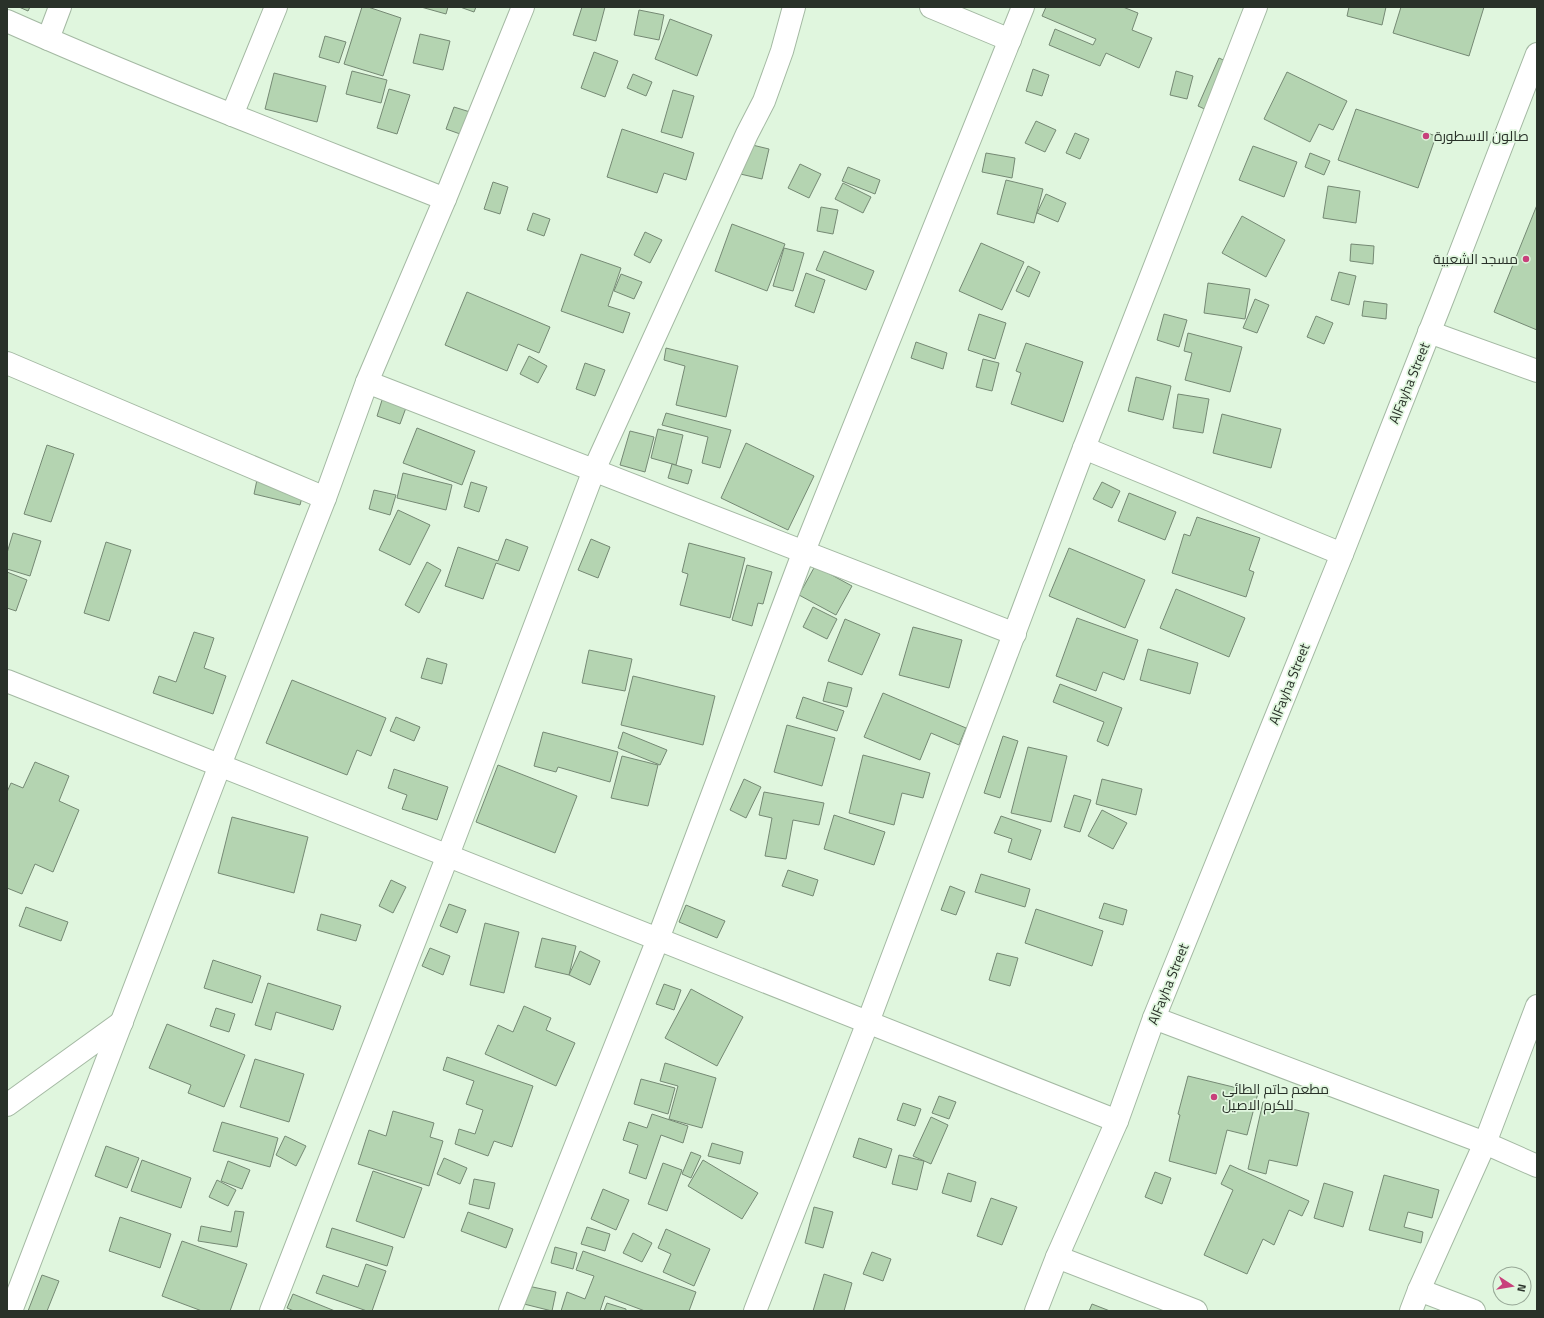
<svg xmlns="http://www.w3.org/2000/svg" width="1544" height="1318" viewBox="0 0 1544 1318" font-family="'Titillium Web',Cairo,sans-serif">
<rect width="100%" height="100%" fill="#e0f6de"/>
<g fill="#b4d4b1" stroke="#758974">
<path d="M19,7H30L28,11Z"/>
<path d="M362,7H368L401,18L383,76L344,64Z"/>
<path d="M421,7H448L446,14Z"/>
<path d="M460,7H476L474,12Z"/>
<path d="M582,7H605L596,41L573,35Z"/>
<path d="M1046,7H1123L1138,13L1132,30L1152,38L1139,68L1106,53L1100,66L1049,45L1055,29L1093,45L1096,39L1042,16Z"/>
<path d="M1349,7H1386L1382,25L1347,16Z"/>
<path d="M1401,7H1484L1469,56L1393,33Z"/>
<path d="M639,10L664,15L659,40L634,35Z"/>
<path d="M670,19L712,35L697,76L655,59Z"/>
<path d="M420,34L450,41L443,70L413,63Z"/>
<path d="M325,36L346,42L339,63L319,57Z"/>
<path d="M594,52L618,61L605,97L581,88Z"/>
<path d="M1219,58L1232,64L1211,112L1198,106Z"/>
<path d="M1033,69L1049,75L1042,96L1026,91Z"/>
<path d="M352,71L387,80L381,103L346,94Z"/>
<path d="M1176,71L1193,76L1187,99L1170,95Z"/>
<path d="M1287,72L1347,101L1333,130L1319,124L1310,142L1264,119Z"/>
<path d="M274,73L326,86L317,122L265,109Z"/>
<path d="M633,74L652,82L646,96L627,88Z"/>
<path d="M389,89L410,95L397,134L377,128Z"/>
<path d="M673,90L694,96L682,138L661,132Z"/>
<path d="M454,107L470,112L463,135L446,129Z"/>
<path d="M1356,109L1436,136L1418,188L1338,160Z"/>
<path d="M1036,121L1056,130L1045,152L1025,143Z"/>
<path d="M622,129L694,153L686,180L664,173L657,193L607,177Z"/>
<path d="M1075,133L1089,139L1080,159L1066,153Z"/>
<path d="M744,143L769,149L762,179L736,173Z"/>
<path d="M1253,146L1297,162L1284,197L1239,180Z"/>
<path d="M986,153L1015,158L1012,178L982,172Z"/>
<path d="M1310,153L1330,161L1324,175L1305,167Z"/>
<path d="M800,164L821,174L809,198L788,188Z"/>
<path d="M848,167L880,180L875,194L842,181Z"/>
<path d="M1006,180L1043,189L1034,223L997,214Z"/>
<path d="M493,182L508,187L500,214L484,209Z"/>
<path d="M843,183L871,197L863,213L835,199Z"/>
<path d="M1328,186L1360,191L1356,223L1323,218Z"/>
<path d="M1046,194L1066,203L1058,222L1037,213Z"/>
<path d="M1537,205V330L1494,312Z"/>
<path d="M821,207L838,210L833,234L817,231Z"/>
<path d="M533,213L550,219L544,236L527,230Z"/>
<path d="M1242,216L1285,240L1266,277L1222,253Z"/>
<path d="M732,224L785,244L767,291L715,271Z"/>
<path d="M645,232L662,240L650,263L634,255Z"/>
<path d="M981,243L1024,262L1002,310L959,291Z"/>
<path d="M1351,244L1374,246L1373,264L1350,261Z"/>
<path d="M784,248L804,253L793,291L773,286Z"/>
<path d="M824,251L874,271L866,290L816,270Z"/>
<path d="M581,254L621,268L608,306L630,313L623,333L561,311Z"/>
<path d="M1028,266L1040,272L1029,297L1016,291Z"/>
<path d="M1339,272L1356,276L1349,305L1331,300Z"/>
<path d="M806,273L825,280L814,313L795,306Z"/>
<path d="M621,274L642,282L634,299L614,291Z"/>
<path d="M1208,283L1250,289L1245,319L1204,313Z"/>
<path d="M467,292L550,327L539,353L518,344L507,371L445,345Z"/>
<path d="M1255,299L1269,305L1257,333L1243,328Z"/>
<path d="M1364,301L1387,304L1386,319L1362,316Z"/>
<path d="M979,314L1006,323L995,359L968,350Z"/>
<path d="M1164,314L1187,320L1179,347L1157,340Z"/>
<path d="M1316,316L1333,323L1324,344L1307,337Z"/>
<path d="M1188,333L1242,347L1230,392L1185,380L1192,353L1184,351Z"/>
<path d="M916,342L947,353L943,369L911,358Z"/>
<path d="M1026,343L1083,362L1063,422L1011,404L1021,373L1016,371Z"/>
<path d="M666,348L738,366L726,417L676,405L685,366L664,360Z"/>
<path d="M529,356L547,366L538,383L520,374Z"/>
<path d="M983,359L999,363L992,391L976,387Z"/>
<path d="M585,363L605,370L595,396L576,389Z"/>
<path d="M1136,377L1171,386L1163,420L1128,411Z"/>
<path d="M1178,394L1209,399L1203,433L1173,428Z"/>
<path d="M383,397L407,405L400,424L377,416Z"/>
<path d="M666,413L731,430L720,468L702,463L708,437L662,425Z"/>
<path d="M1222,414L1281,429L1271,468L1213,453Z"/>
<path d="M417,428L475,451L462,485L403,463Z"/>
<path d="M658,429L683,435L676,465L651,458Z"/>
<path d="M630,431L654,437L645,472L620,465Z"/>
<path d="M746,443L814,476L788,530L721,498Z"/>
<path d="M47,445L74,454L51,522L24,514Z"/>
<path d="M672,464L692,470L688,484L668,478Z"/>
<path d="M403,473L452,485L446,510L397,498Z"/>
<path d="M258,475L305,486L300,505L254,494Z"/>
<path d="M471,482L487,487L479,512L464,507Z"/>
<path d="M1102,482L1120,491L1112,508L1093,499Z"/>
<path d="M374,490L396,495L390,515L369,509Z"/>
<path d="M1129,493L1176,512L1165,540L1118,521Z"/>
<path d="M398,510L430,525L410,565L379,550Z"/>
<path d="M1197,517L1260,538L1249,570L1254,572L1246,597L1172,573L1184,534L1190,536Z"/>
<path d="M13,533L41,541L30,576L7,569V553Z"/>
<path d="M506,539L528,547L519,571L496,563L483,599L445,586L458,547L498,561Z"/>
<path d="M591,539L610,547L598,578L578,570Z"/>
<path d="M106,542L131,550L109,621L84,613Z"/>
<path d="M689,543L745,558L730,618L680,605L688,574L682,572Z"/>
<path d="M1069,548L1145,580L1125,628L1049,596Z"/>
<path d="M427,562L441,570L419,613L405,605Z"/>
<path d="M747,565L772,572L763,604L758,603L752,626L732,620Z"/>
<path d="M815,566L852,586L836,615L799,595Z"/>
<path d="M7,572L27,580L16,611L7,608Z"/>
<path d="M1176,589L1245,618L1229,657L1160,628Z"/>
<path d="M813,607L837,619L827,639L803,627Z"/>
<path d="M1077,618L1138,640L1124,680L1103,672L1096,691L1056,676Z"/>
<path d="M845,619L880,634L862,675L828,661Z"/>
<path d="M913,627L962,640L949,688L899,675Z"/>
<path d="M194,632L214,638L204,668L226,676L213,714L153,693L159,676L176,682Z"/>
<path d="M1148,649L1198,663L1190,694L1140,680Z"/>
<path d="M589,650L632,659L625,691L582,683Z"/>
<path d="M427,658L447,664L442,684L421,678Z"/>
<path d="M633,676L715,696L703,745L621,725Z"/>
<path d="M292,680L386,718L371,756L357,750L347,775L266,743Z"/>
<path d="M828,682L852,688L847,707L823,701Z"/>
<path d="M1060,684L1122,708L1108,746L1097,741L1104,722L1053,702Z"/>
<path d="M883,693L966,728L959,745L931,733L920,760L864,737Z"/>
<path d="M803,697L844,711L837,731L796,718Z"/>
<path d="M396,717L420,727L414,741L390,731Z"/>
<path d="M787,725L835,738L822,786L774,772Z"/>
<path d="M543,732L618,752L610,782L558,767L556,772L534,766Z"/>
<path d="M623,732L667,750L660,765L618,748Z"/>
<path d="M1003,736L1018,741L1000,798L984,793Z"/>
<path d="M1028,747L1067,756L1051,822L1011,813Z"/>
<path d="M863,755L930,773L923,798L902,793L894,825L849,813Z"/>
<path d="M622,756L658,765L648,806L611,798Z"/>
<path d="M35,762L69,776L59,801L79,810L53,872L35,864L22,894L7,888V792L11,783L23,788Z"/>
<path d="M498,765L577,796L555,853L476,822Z"/>
<path d="M394,769L448,787L437,820L402,809L407,795L388,788Z"/>
<path d="M744,779L761,787L746,818L730,810Z"/>
<path d="M1102,779L1142,789L1136,815L1096,804Z"/>
<path d="M764,792L824,803L819,825L793,820L786,859L765,856L772,818L759,815Z"/>
<path d="M1074,795L1091,800L1080,832L1064,827Z"/>
<path d="M1102,810L1127,823L1113,849L1088,836Z"/>
<path d="M834,815L885,832L874,865L824,849Z"/>
<path d="M1001,816L1041,830L1031,860L1008,852L1012,839L994,833Z"/>
<path d="M232,817L308,837L294,893L218,873Z"/>
<path d="M788,870L818,880L813,896L782,886Z"/>
<path d="M981,874L1030,889L1025,907L975,892Z"/>
<path d="M391,880L406,887L393,913L379,906Z"/>
<path d="M950,886L965,892L956,915L941,910Z"/>
<path d="M1104,903L1127,910L1123,925L1099,918Z"/>
<path d="M449,904L466,910L457,933L440,926Z"/>
<path d="M686,905L725,921L717,938L679,922Z"/>
<path d="M26,907L68,922L61,941L19,926Z"/>
<path d="M1036,909L1103,931L1092,966L1025,943Z"/>
<path d="M321,914L361,925L356,941L317,930Z"/>
<path d="M485,923L519,932L504,993L470,985Z"/>
<path d="M542,938L576,946L569,975L535,967Z"/>
<path d="M430,948L450,956L443,975L422,966Z"/>
<path d="M580,951L600,961L590,985L569,975Z"/>
<path d="M997,953L1018,958L1010,986L989,980Z"/>
<path d="M213,960L261,976L252,1003L204,988Z"/>
<path d="M268,983L341,1006L333,1030L276,1012L271,1030L255,1025Z"/>
<path d="M664,984L681,990L674,1010L656,1004Z"/>
<path d="M691,989L743,1017L717,1066L665,1038Z"/>
<path d="M524,1006L551,1018L546,1030L575,1043L556,1086L485,1054L498,1025L513,1032Z"/>
<path d="M216,1008L235,1014L229,1032L210,1026Z"/>
<path d="M167,1024L245,1055L224,1107L188,1093L191,1085L149,1068Z"/>
<path d="M447,1057L533,1086L512,1147L494,1141L488,1156L455,1144L459,1129L475,1134L483,1110L466,1104L474,1081L443,1070Z"/>
<path d="M255,1059L304,1074L289,1122L240,1107Z"/>
<path d="M665,1063L716,1078L702,1128L669,1119L678,1086L660,1081Z"/>
<path d="M1188,1076L1258,1093L1247,1135L1227,1130L1216,1174L1169,1161L1180,1115L1178,1114Z"/>
<path d="M641,1079L675,1088L668,1114L634,1104Z"/>
<path d="M939,1096L956,1102L949,1119L932,1113Z"/>
<path d="M1263,1102L1309,1113L1297,1166L1269,1160L1266,1174L1248,1169Z"/>
<path d="M903,1103L921,1109L915,1126L897,1120Z"/>
<path d="M393,1111L434,1123L430,1137L443,1141L429,1186L358,1164L369,1130L386,1136Z"/>
<path d="M652,1114L688,1126L683,1143L661,1135L646,1179L629,1173L638,1145L623,1140L629,1122L647,1128Z"/>
<path d="M931,1117L948,1125L931,1164L913,1156Z"/>
<path d="M222,1122L278,1138L270,1167L213,1151Z"/>
<path d="M285,1136L306,1146L296,1166L276,1155Z"/>
<path d="M859,1138L892,1149L886,1168L853,1157Z"/>
<path d="M712,1143L743,1152L740,1164L708,1156Z"/>
<path d="M106,1146L139,1158L127,1188L95,1176Z"/>
<path d="M691,1152L701,1156L691,1178L682,1174Z"/>
<path d="M899,1155L924,1161L917,1190L892,1184Z"/>
<path d="M444,1158L467,1168L460,1184L437,1174Z"/>
<path d="M142,1160L191,1178L181,1208L131,1191Z"/>
<path d="M703,1160L758,1193L742,1219L688,1186Z"/>
<path d="M228,1161L250,1170L242,1189L221,1181Z"/>
<path d="M663,1163L682,1170L667,1211L648,1204Z"/>
<path d="M1230,1165L1309,1201L1302,1216L1289,1210L1274,1245L1263,1239L1247,1274L1204,1255L1233,1190L1221,1184Z"/>
<path d="M373,1171L422,1188L404,1238L356,1221Z"/>
<path d="M1155,1172L1171,1178L1162,1204L1145,1197Z"/>
<path d="M948,1173L976,1182L971,1202L942,1193Z"/>
<path d="M1384,1175L1439,1190L1432,1218L1408,1212L1404,1227L1423,1232L1421,1243L1369,1230Z"/>
<path d="M474,1179L495,1183L489,1209L469,1204Z"/>
<path d="M217,1180L236,1190L228,1206L209,1197Z"/>
<path d="M1324,1183L1353,1192L1343,1227L1314,1218Z"/>
<path d="M603,1189L629,1200L616,1230L591,1219Z"/>
<path d="M991,1198L1017,1207L1002,1245L977,1236Z"/>
<path d="M814,1207L833,1212L823,1248L805,1243Z"/>
<path d="M235,1211L244,1212L237,1247L198,1241L201,1226L231,1232Z"/>
<path d="M468,1212L513,1229L506,1248L461,1231Z"/>
<path d="M120,1217L171,1234L160,1268L109,1251Z"/>
<path d="M587,1227L610,1234L605,1251L581,1244Z"/>
<path d="M332,1228L393,1247L387,1266L326,1247Z"/>
<path d="M666,1229L710,1249L694,1286L663,1272L671,1254L658,1248Z"/>
<path d="M633,1233L652,1243L642,1262L623,1253Z"/>
<path d="M182,1241L247,1264L230,1311H202L162,1296Z"/>
<path d="M555,1247L577,1253L573,1269L551,1263Z"/>
<path d="M583,1251L696,1292L689,1311H645L605,1296L600,1311H561L567,1292L585,1299L594,1276L576,1270Z"/>
<path d="M872,1252L891,1259L883,1281L863,1274Z"/>
<path d="M366,1264L386,1271L372,1311H367L316,1293L323,1275L358,1287Z"/>
<path d="M824,1274L852,1283L844,1311H813Z"/>
<path d="M42,1275L59,1281L47,1311H28Z"/>
<path d="M528,1286L556,1292L552,1311L524,1304Z"/>
<path d="M293,1294L335,1311H294L287,1308Z"/>
<path d="M607,1303L626,1309V1311H604Z"/>
<path d="M1092,1304L1110,1311H1089Z"/>
</g>
<g fill="none" stroke-linecap="round" stroke-linejoin="round">
<g stroke="#a4b9a3" stroke-width="24">
<g id="street">
<path d="M931,7L1010,40"/>
<path d="M7,21C151,85 299,141 445,199"/>
<path d="M48,39L60,7"/>
<path d="M232,115L276,7"/>
<path d="M1429,332L1537,371"/>
<path d="M7,363L325,498"/>
<path d="M367,382L1015,634"/>
<path d="M1084,448L1342,554"/>
<path d="M1154,1018L1485,1143L1537,1166"/>
<path d="M7,1105L122,1022"/>
<path d="M1419,1290L1474,1311"/>
<path d="M11,1311L220,765L325,498L367,382L445,199L523,7"/>
<path d="M271,1311L448,855L594,470L747,134L764,101L782,51L794,7"/>
<path d="M510,1311L658,939L804,551L1023,7"/>
<path d="M755,1311L868,1022L1084,448L1256,7"/>
<path d="M1411,1311L1419,1290L1485,1143L1537,1006"/>
</g>
</g>
<g stroke="#a4b9a3" stroke-width="24">
<g id="secondary">
<path d="M7,681L1117,1121"/>
<path d="M1057,1257L1196,1311"/>
<path d="M1036,1311L1057,1257L1117,1121L1154,1018L1342,554L1444,295L1537,54"/>
</g>
</g>
<use href="#street" stroke="#fff" stroke-width="22"/>
<use href="#secondary" stroke="#fff" stroke-width="22"/>
</g>
<g fill="#c8407b" stroke="#e0f6de" stroke-width="1.5">
<circle cx="1426" cy="136" r="4"/>
<circle cx="1526" cy="259" r="4"/>
<circle cx="1214" cy="1097" r="4"/>
</g>
<g text-anchor="middle" stroke-width="3.5" stroke-linejoin="round" paint-order="stroke">
<g font-size="14" fill="#293129" stroke="#e0f6de" text-anchor="start">
<text x="1434" y="141">صالون الاسطورة</text>
<text x="1518" y="264" text-anchor="end">مسجد الشعبية</text>
<text x="1222" y="1094">مطعم حاتم الطائي<tspan x="1222" dy="16">للكرم الاصيل</tspan></text>
</g>
<g font-size="14" fill="#293129" stroke="#e0f6de">
<text transform="translate(1409 383) rotate(-68)" y="5">AlFayha Street</text>
<text transform="translate(1289 684) rotate(-68)" y="5">AlFayha Street</text>
<text transform="translate(1168 984) rotate(-68)" y="5">AlFayha Street</text>
</g>
</g>
<rect width="1544" height="1318" fill="none" stroke="#293129" stroke-width="16"/>
<g transform="translate(1512 1286) rotate(102)"><circle r="19" fill="#e0f6de" stroke="#97a796"/>
<path d="M0-3L7 15L0 10L-7 15Z" fill="#c8407b"/>
<text y="-6" font-size="11" font-weight="bold" text-anchor="middle" fill="#293129">N</text>
</g>
</svg>
